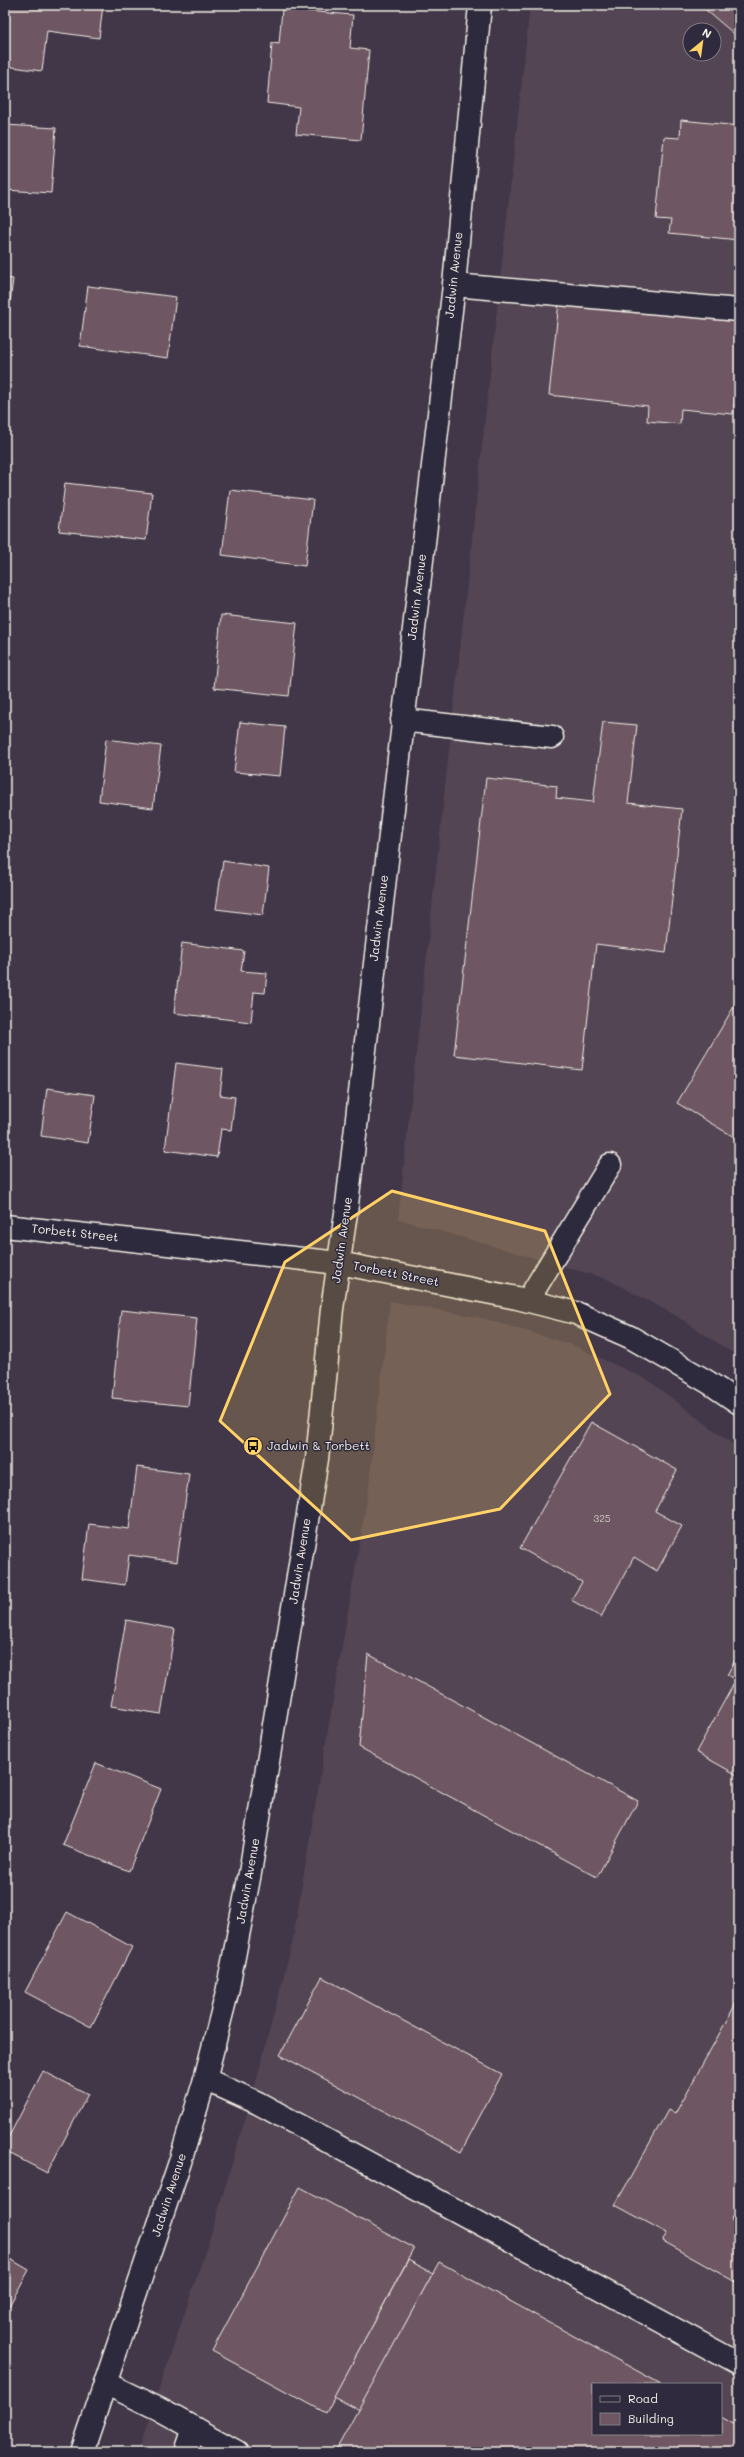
<svg xmlns="http://www.w3.org/2000/svg" width="744" height="2457" viewBox="0 0 744 2457" font-family="Mali,sans-serif">
<rect width="100%" height="100%" fill="#423748"/>
<filter id="ink" filterUnits="userSpaceOnUse"><feTurbulence type="fractalNoise" baseFrequency=".025" numOctaves="2"/><feDisplacementMap in="SourceGraphic" scale="8" xChannelSelector="R" yChannelSelector="G"/><feConvolveMatrix kernelMatrix="1 2 1 2 8 2 1 2 1" color-interpolation-filters="sRGB"/></filter>
<g filter="url(#ink)">
<g fill="#524453" fill-rule="evenodd">
<path d="M530,5H739V1357L675,1315L607,1279L398,1219ZM690,30H714V54H690Z"/>
<path d="M390,1301L482,1318L570,1344L648,1380L739,1449V2452H138L212,2231L255,2086L292,1944L368,1492ZM593,2384H721V2434H593Z"/>
</g>
<g fill="#6e5662" stroke="#f4f1e8">
<path d="M5,5H40L73,9L74,5H103L99,38L47,31L42,71L5,66Z"/>
<path d="M700,5H739V38Z"/>
<path d="M282,9L353,15L350,48L369,50L361,140L296,134L299,107L267,103L272,43L279,44Z"/>
<path d="M681,120L739,126V240L669,233L671,220L656,219L664,137L680,138Z"/>
<path d="M5,125L56,128L51,193L5,190Z"/>
<path d="M5,278L13,279L7,327H5Z"/>
<path d="M88,286L176,297L168,358L80,346Z"/>
<path d="M559,302L739,322V362L733,414L681,409L680,424L647,421L648,406L549,395Z"/>
<path d="M65,483L152,493L146,540L59,531Z"/>
<path d="M230,490L313,500L305,566L222,555Z"/>
<path d="M221,615L297,623L289,696L214,688Z"/>
<path d="M240,722L285,727L280,776L234,772Z"/>
<path d="M603,722L637,725L628,803L682,809L666,953L596,944L582,1070L454,1055L486,778L557,786L556,798L593,802Z"/>
<path d="M106,739L161,746L153,808L99,801Z"/>
<path d="M223,861L269,868L263,915L216,909Z"/>
<path d="M182,943L244,951L241,971L267,973L265,993L254,992L251,1022L174,1013Z"/>
<path d="M739,998V1140L677,1103Z"/>
<path d="M176,1063L223,1069L220,1095L235,1097L231,1130L221,1129L217,1157L165,1150Z"/>
<path d="M47,1088L95,1095L88,1143L41,1136Z"/>
<path d="M121,1310L197,1318L188,1406L112,1398Z"/>
<path d="M591,1422L677,1470L655,1511L682,1526L657,1571L634,1557L601,1617L571,1600L582,1582L520,1548Z"/>
<path d="M137,1467L189,1474L177,1562L129,1555L125,1585L82,1579L89,1524L129,1529Z"/>
<path d="M126,1620L175,1629L161,1714L111,1706Z"/>
<path d="M739,1653V1776L696,1752L736,1680L727,1675Z"/>
<path d="M368,1654L638,1801L597,1877L359,1747Z"/>
<path d="M96,1763L161,1789L129,1871L63,1845Z"/>
<path d="M67,1912L132,1947L91,2027L25,1992Z"/>
<path d="M322,1977L502,2074L461,2152L280,2055Z"/>
<path d="M739,1998V2206L731,2221L739,2225V2284L662,2241L667,2233L615,2205L668,2110L675,2114Z"/>
<path d="M43,2071L88,2094L47,2173L5,2151V2144Z"/>
<path d="M300,2187L414,2248L326,2413L212,2351Z"/>
<path d="M5,2256L29,2270L9,2306L5,2303Z"/>
<path d="M408,2260L433,2273L359,2410L334,2397Z"/>
<path d="M439,2262L661,2384H593V2434H721V2417L739,2427V2452H340L336,2450Z"/>
</g>
<g fill="none" stroke-linecap="round" stroke-linejoin="round">
<g stroke="#f4f1e8" stroke-width="25">
<g id="service">
<path d="M454,285L739,310"/>
<path d="M402,720L552,737"/>
<path d="M528,1300L610,1165"/>
<path d="M205,2079L258,2103L739,2364"/>
<path d="M105,2383L159,2409L237,2452"/>
<path d="M186,2452L194,2428"/>
</g>
</g>
<g stroke="#f4f1e8" stroke-width="25">
<path id="minor" d="M5,1226L339,1263"/>
</g>
<g stroke="#f4f1e8" stroke-width="25">
<path id="tertiary" d="M339,1263L517,1298L576,1313L630,1337L708,1382L739,1403"/>
</g>
<g stroke="#f4f1e8" stroke-width="25">
<path id="primary" d="M82,2452L180,2162L205,2079L227,1993L250,1873L317,1459L332,1309L346,1213L454,285L480,5"/>
</g>
<use href="#service" stroke="#2f2a3d" stroke-width="22"/>
<use href="#minor" stroke="#2f2a3d" stroke-width="22"/>
<use href="#tertiary" stroke="#2f2a3d" stroke-width="22"/>
<use href="#primary" stroke="#2f2a3d" stroke-width="22"/>
</g>
</g>
<path fill="#ffd166" fill-opacity="0.2" stroke="#ffd166" stroke-width="3" stroke-linejoin="round" d="M392,1191L545,1231L610,1394L500,1509L351,1540L220,1421L285,1262Z"/>
<defs>
<g id="bus-disc" transform="scale(1)"><circle r="9.5" fill="#ffd166" stroke="#2f2a3d"/><path d="M-5-6H5V4H4V6H2V4H-2V6H-4V4H-5ZM-3.5-4V0h7V-4ZM-3.5 1.2v1.5H-2V1.2ZM2 1.2v1.5H3.5V1.2Z" fill="#111"/></g>
</defs>
<g fill-rule="evenodd">
<use href="#bus-disc" x="253" y="1446"/>
</g>
<g text-anchor="middle" stroke-width="3" stroke-linejoin="round" paint-order="stroke">
<g font-size="10" fill="#d2cac6">
<text x="602" y="1522">325</text>
</g>
<g font-size="12" fill="#f4f1e8" stroke="#2f2a3d">
<text transform="translate(454 275) rotate(-84)" y="4">Jadwin Avenue</text>
<text transform="translate(417 597) rotate(-83)" y="4">Jadwin Avenue</text>
<text transform="translate(379 918) rotate(-83)" y="4">Jadwin Avenue</text>
<text transform="translate(75 1233) rotate(6)" y="4">Torbett Street</text>
<text transform="translate(342 1240) rotate(-82)" y="4">Jadwin Avenue</text>
<text transform="translate(396 1274) rotate(11)" y="4">Torbett Street</text>
<text transform="translate(300 1561) rotate(-81)" y="4">Jadwin Avenue</text>
<text transform="translate(248 1881) rotate(-80)" y="4">Jadwin Avenue</text>
<text transform="translate(169 2195) rotate(-72)" y="4">Jadwin Avenue</text>
</g>
<g font-size="12" fill="#f4f1e8" stroke="#2f2a3d" text-anchor="start">
<text x="267" y="1450">Jadwin &amp; Torbett</text>
</g>
</g>
<rect width="744" height="2457" fill="none" stroke="#2f2a3d" stroke-width="20"/>
<rect x="10" y="10" width="724" height="2437" fill="none" stroke="#f4f1e8" stroke-width="1.5" filter="url(#ink)"/>
<rect x="592" y="2383" width="130" height="52" fill="#2f2a3d" stroke="#7e7a81"/>
<rect x="600" y="2396" width="20" height="6" fill="#2f2a3d" stroke="#7e7a81"/>
<text x="628" y="2403" font-size="12" fill="#f4f1e8">Road</text>
<rect x="600" y="2413" width="20" height="12" fill="#6e5662" stroke="#7e7a81"/>
<text x="628" y="2423" font-size="12" fill="#f4f1e8">Building</text>
<g transform="translate(702 42) rotate(29)"><circle r="19" fill="#2f2a3d" stroke="#7e7a81"/>
<path d="M0-3L7 15L0 10L-7 15Z" fill="#ffd166"/>
<text y="-6" font-size="11" font-weight="bold" text-anchor="middle" fill="#f4f1e8">N</text>
</g>
</svg>
